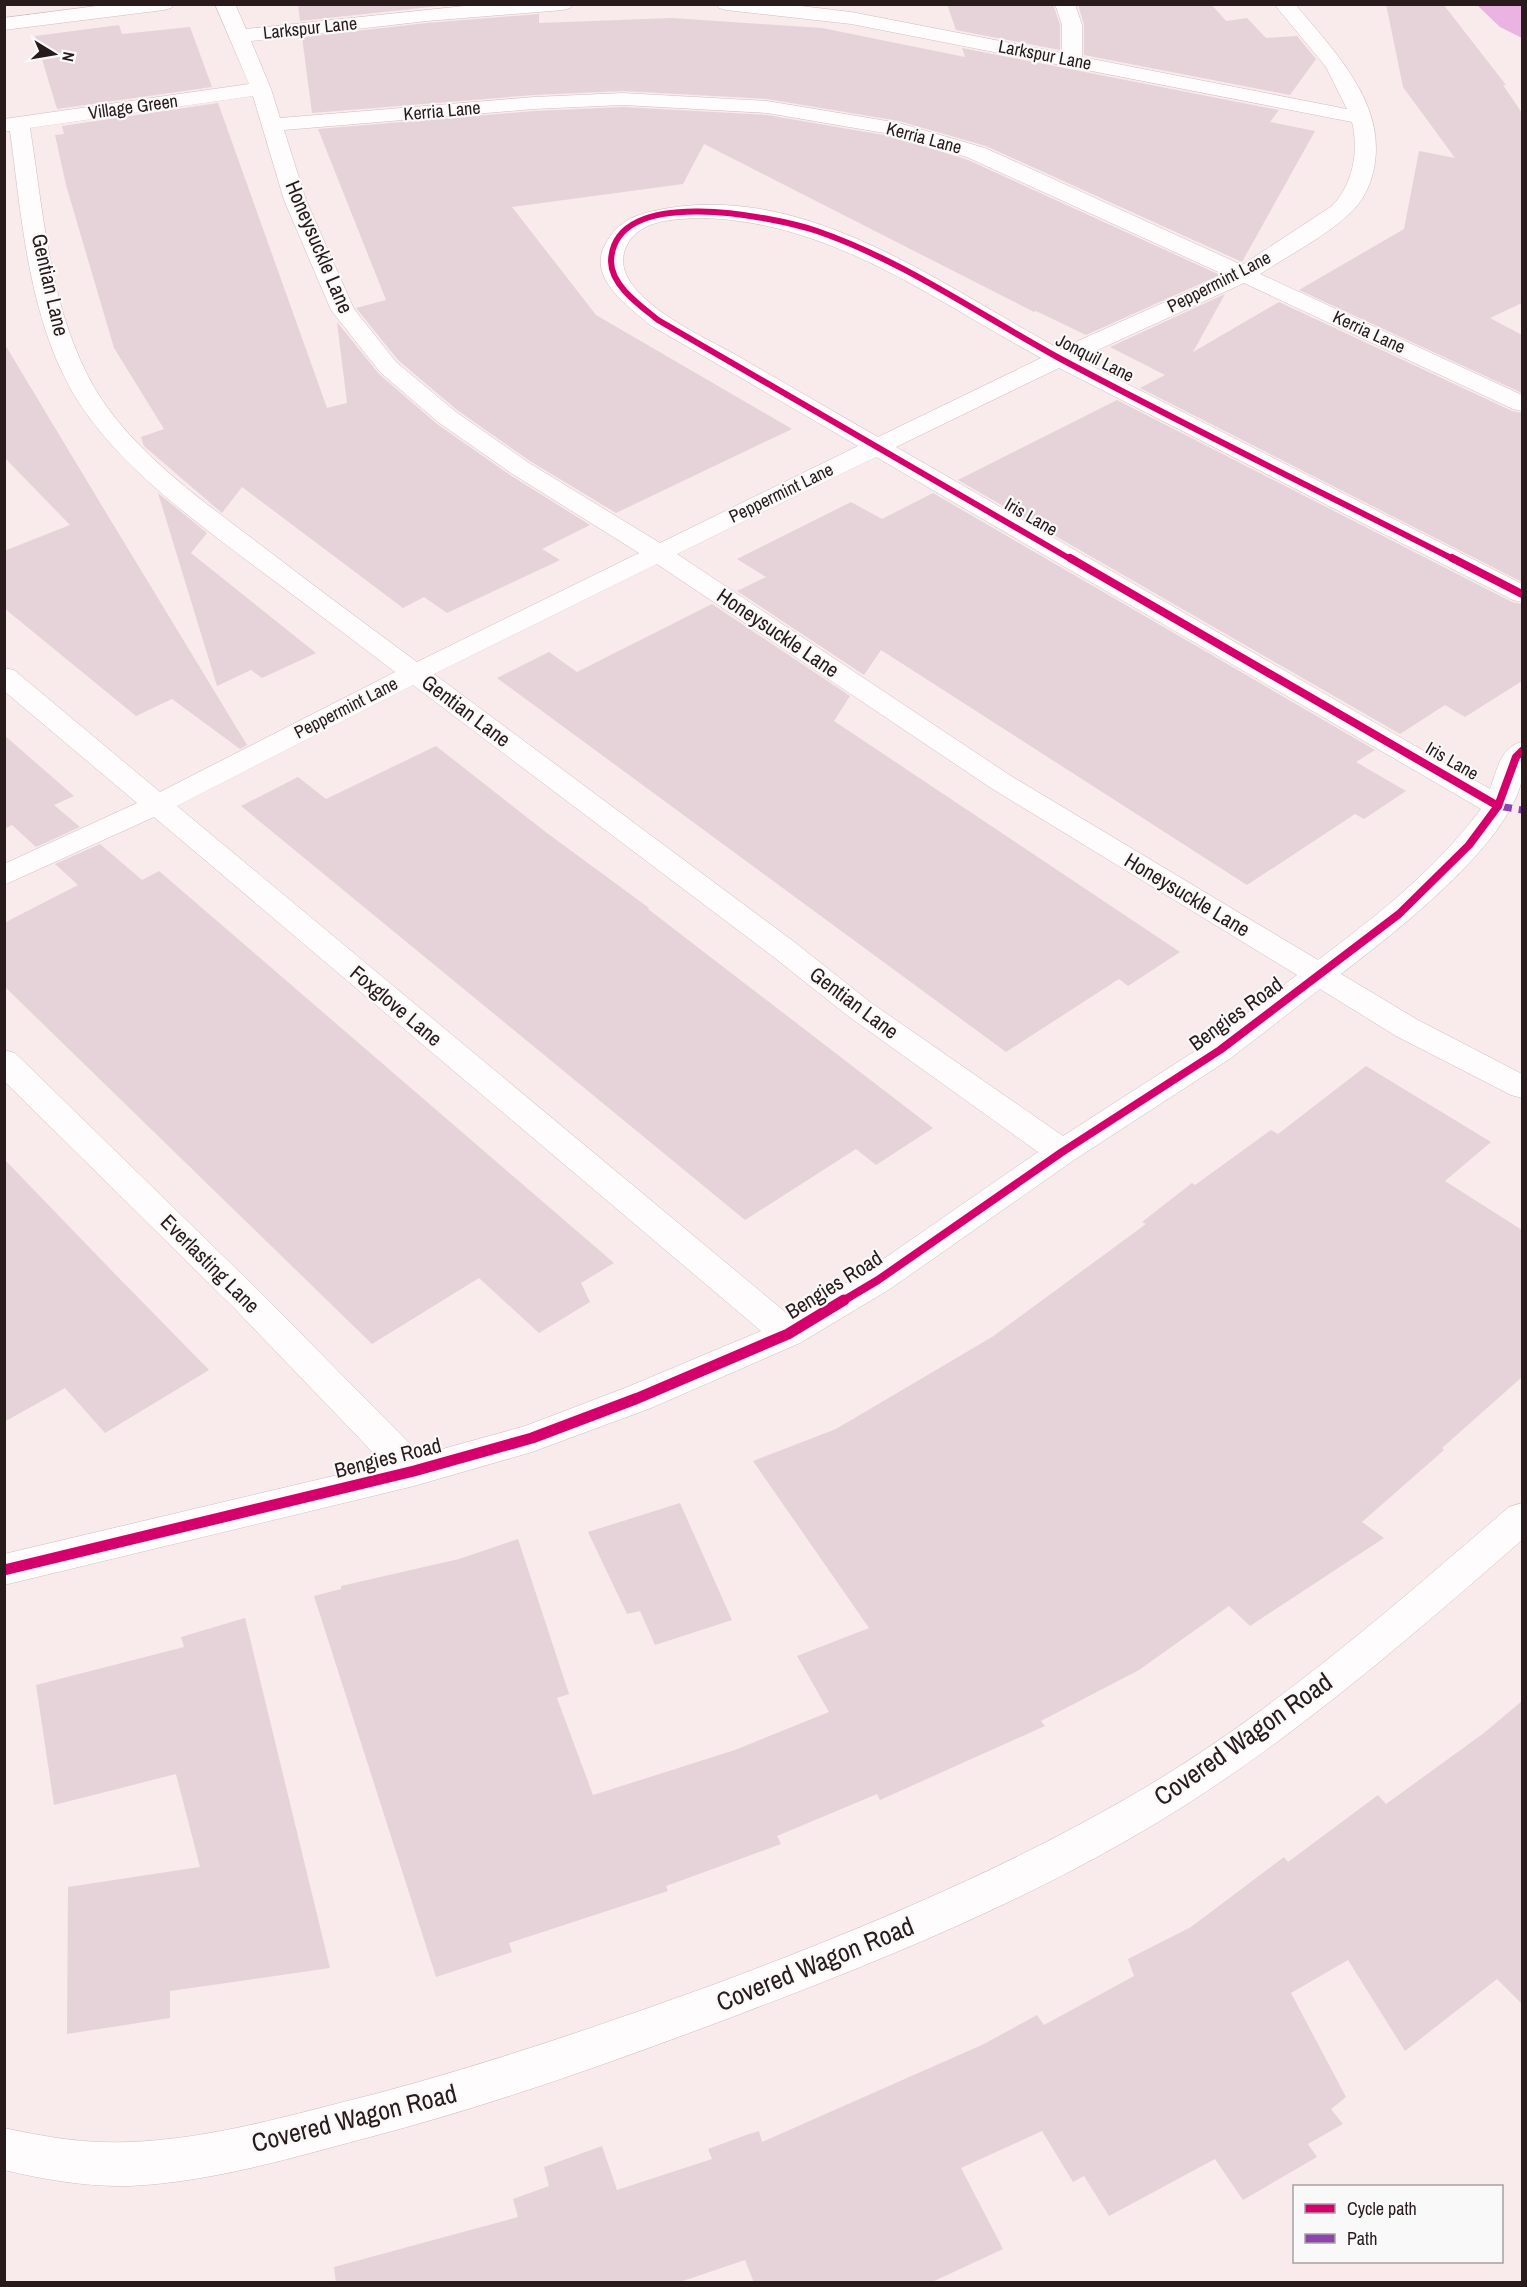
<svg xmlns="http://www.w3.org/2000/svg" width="1527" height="2287" viewBox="0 0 1527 2287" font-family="'Archivo Narrow',sans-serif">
<rect width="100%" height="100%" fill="#f9eaeb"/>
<path fill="#eab3e2" d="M1477,5H1522V38L1500,27Z"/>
<g fill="#e5d3d9">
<path d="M298,4H457L300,21Z"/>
<path d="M947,4H1053L1060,25V50L956,30Z"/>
<path d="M1078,4H1211L1226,21L1247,18L1266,38L1297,36L1316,59L1290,95L1084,55V25Z"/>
<path d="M1386,4H1443L1506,85H1503L1522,113V303L1490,318L1522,335V393L1299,290L1404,229L1419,151L1455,158L1403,87Z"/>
<path d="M539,14V23L672,18L822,28L965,57L962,48L1279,110L1270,122L1315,131L1242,262L986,146L899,121L767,99L623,91L534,95L312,113L302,37L427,23Z"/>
<path d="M119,25L122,34L190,27L212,87L57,109L35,36Z"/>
<path d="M218,103L327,408L347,403L337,322L379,374L437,424L510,475L590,525L542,549L560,560L447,613L424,597L403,608L242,487L222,513L144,446L141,437L164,429L114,348L66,185L55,135L64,134L62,126Z"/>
<path d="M623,107L767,115L895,137L968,160L1220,275L1086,335L1036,311L1034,312L704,144L683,184L512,207L596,315L792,429L616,513L530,461L457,410L398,360L356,308L386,300L318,129L534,111Z"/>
<path d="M1225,294L1193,352L1279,302L1512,411L1522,413V582L1140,388L1165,375L1110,347Z"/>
<path d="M4,343L105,511L247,745L240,749L172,699L136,716L4,608V551L70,525L4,457Z"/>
<path d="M1117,400L1512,602L1522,604V681L1465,717L1445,705L1400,734L958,480Z"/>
<path d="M158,493L207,533L191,553L316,653L262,678L251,670L217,686Z"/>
<path d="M933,493L1375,750L1356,762L1406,791L1364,819L1355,814L1247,885L881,650L864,675L737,591L766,577L737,559L851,502L882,519Z"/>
<path d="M712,604L850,696L834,721L1180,952L1128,986L1119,979L1006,1052L497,678L549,652L577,672Z"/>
<path d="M4,735L74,796L54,805L80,827L36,847L12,825L4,829Z"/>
<path d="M436,746L547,833L649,908L648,909L933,1128L876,1165L856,1149L745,1220L241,806L298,777L326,799Z"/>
<path d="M100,844L142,880L159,871L614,1263L581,1283L590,1302L539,1333L479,1278L372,1344L4,986V923L78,885L55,864Z"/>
<path d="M1366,1066L1491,1142L1445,1181L1522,1230V1377L1442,1448L1444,1450L1362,1522L1384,1538L1250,1626L1229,1606L1139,1670L1041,1721L1045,1726L880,1800L877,1794L777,1836L781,1844L666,1886L668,1891L509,1943L512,1952L436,1977L314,1596L341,1589V1586L459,1559L518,1539L569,1694L557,1698L593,1795L735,1750L829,1712L797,1656L869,1628L753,1461L836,1429L992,1337L1146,1224L1142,1222L1192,1183L1195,1185L1271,1130L1278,1134Z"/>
<path d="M4,1159L114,1273L209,1370L105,1433L65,1388L4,1422Z"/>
<path d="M680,1503L732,1620L655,1645L640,1611L627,1614L588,1532Z"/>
<path d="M245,1618L330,1968L170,1991V2018L67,2034L68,1887L200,1867L176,1774L54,1805L36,1685L184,1647L181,1637Z"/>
<path d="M1522,1701V2004L1497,1979L1405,2051L1348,1960L1291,1993L1346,2097L1331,2109L1343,2124L1308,2144L1317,2157L1243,2200L1215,2159L1109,2216L1084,2176L1073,2182L1042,2131L961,2168L1003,2249L930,2283H754L745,2260L677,2283H336L334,2267L518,2217L513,2199L549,2186L544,2167L602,2146L617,2190L712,2159L708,2149L749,2134L759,2131L762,2142L984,2044L1037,2015L1044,2025L1134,1976L1128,1959L1191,1927L1284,1857L1288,1862L1378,1795L1386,1804L1484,1733Z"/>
</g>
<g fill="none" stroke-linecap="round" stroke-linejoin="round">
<g stroke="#cebfc0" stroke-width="1">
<g id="minor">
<path d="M112,4H174L171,8L164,10L4,30V18Z"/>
<path d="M215,4H235L246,29L483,4H573L570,8L563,10L427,21L251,41L271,89L280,118L534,97L623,93L767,101L899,123L985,148L1242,265L1332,206C1353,184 1359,152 1352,122L851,24L726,10L719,8L716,4H784L851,12L1062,53V25L1055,4H1075L1082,25V57L1347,109L1326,67L1274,4H1295C1333,50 1387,103 1374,168C1370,187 1363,202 1348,215C1323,238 1289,255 1260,274L1522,395V411L1513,409L1244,283L1078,359L1522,584V602L1513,600L1059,368L896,447L1490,789C1497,770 1500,747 1522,742C1522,754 1525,768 1522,779C1509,845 1393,934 1341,974L1418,1020L1522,1074V1098L1511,1095L1396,1036L1320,989L1231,1058L1074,1160L890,1289L800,1343L651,1408L532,1452L414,1486L4,1585V1554L384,1464L235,1309L4,1081V1050L15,1053L259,1291L421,1455L525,1426L625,1388L761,1331L154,817L4,885V864L137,803L4,691V668L14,670L160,792L395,672C351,638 306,605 261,571C191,518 101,455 63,374C27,299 21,212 10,131H4V119L249,84ZM253,96L284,200L331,310L380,372L438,422L511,473L639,553L417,662C363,622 310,583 257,542C197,497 121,443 87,374C49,299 43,210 30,128ZM623,105L767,113L896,135L969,158L1225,275L1060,349C942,286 811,185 669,208C640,213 619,218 605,245C587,278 628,306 650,325L858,446L660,543L529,463L456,412L396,362L354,309L306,200L284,130L534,109ZM705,218C834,223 932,299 1041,358L878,437C831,410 783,382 736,355C702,336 650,313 629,280C622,268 621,257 627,245C641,218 678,219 705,218ZM876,457L1481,809C1435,870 1379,914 1318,960L1011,776L677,554ZM657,564L991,788L1297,975L1209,1042L1063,1136L870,1002L793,941L434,674ZM413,685L771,955L848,1016L1038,1152L866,1271L790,1316L177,806Z"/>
<path d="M1522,1503V1540C1414,1634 1305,1729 1184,1806C1045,1894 893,1956 740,2014C618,2060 496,2104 370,2137C291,2158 212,2182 130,2186C88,2187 46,2180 4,2170V2128C45,2137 87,2144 129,2142C213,2139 294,2114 375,2094C491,2063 605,2024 718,1983C867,1927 1014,1866 1151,1784C1280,1706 1395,1605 1509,1507Z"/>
</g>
</g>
<use href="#minor" fill="#fefcfc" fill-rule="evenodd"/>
<path stroke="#8e44ad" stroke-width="7" stroke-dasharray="14 7" stroke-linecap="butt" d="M1498,806L1522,810"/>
<g stroke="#f9f9f9" stroke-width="8">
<path id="cycleway-far2" d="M1072,560L658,320C641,306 611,286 611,261C614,183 774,217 817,231C904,261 980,315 1059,358C1190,428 1323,493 1455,560"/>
</g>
<g stroke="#f9f9f9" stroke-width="12">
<g id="cycleway-far1">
<path d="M1070,558L1498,806"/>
<path d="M1452,558L1522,594"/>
<path d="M841,1302L878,1280L1062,1152L1220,1050L1399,914L1469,845L1498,806L1516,757L1522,751"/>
</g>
</g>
<g stroke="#f9f9f9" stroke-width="15">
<path id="cycleway" d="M4,1570L414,1471L532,1438L638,1398L788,1334L844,1300"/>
</g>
<use href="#cycleway-far2" stroke="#d6006c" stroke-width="6"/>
<use href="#cycleway-far1" stroke="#d6006c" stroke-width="8"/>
<use href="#cycleway" stroke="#d6006c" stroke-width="11"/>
</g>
<g text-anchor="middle" stroke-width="4.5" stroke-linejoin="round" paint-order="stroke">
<g font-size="18" fill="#291a1c" stroke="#f9f9f9">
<text transform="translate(310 28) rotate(-6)" y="6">Larkspur Lane</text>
<text transform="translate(1045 55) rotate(11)" y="6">Larkspur Lane</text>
<text transform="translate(133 107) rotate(-8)" y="6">Village Green</text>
<text transform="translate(442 111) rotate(-5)" y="6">Kerria Lane</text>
<text transform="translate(924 138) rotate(15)" y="6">Kerria Lane</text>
<text transform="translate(1219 282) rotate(-27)" y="6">Peppermint Lane</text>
<text transform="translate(1369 332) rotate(25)" y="6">Kerria Lane</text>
<text transform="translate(1095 358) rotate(27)" y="6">Jonquil Lane</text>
<text transform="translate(781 493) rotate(-26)" y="6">Peppermint Lane</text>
<text transform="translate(1031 517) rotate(30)" y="6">Iris Lane</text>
<text transform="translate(346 708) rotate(-27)" y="6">Peppermint Lane</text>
<text transform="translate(1452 761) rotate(30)" y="6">Iris Lane</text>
</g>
<g font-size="21" fill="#291a1c" stroke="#f9f9f9">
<text transform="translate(319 247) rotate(67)" y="7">Honeysuckle Lane</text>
<text transform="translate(50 285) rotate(77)" y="7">Gentian Lane</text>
<text transform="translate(778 633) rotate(34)" y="7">Honeysuckle Lane</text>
<text transform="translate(466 711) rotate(37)" y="7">Gentian Lane</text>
<text transform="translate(1187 895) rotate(31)" y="7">Honeysuckle Lane</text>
<text transform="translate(854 1003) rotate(37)" y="7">Gentian Lane</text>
<text transform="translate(396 1006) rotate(40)" y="7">Foxglove Lane</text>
<text transform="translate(1236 1014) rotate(-36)" y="7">Bengies Road</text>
<text transform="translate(210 1264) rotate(45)" y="7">Everlasting Lane</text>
<text transform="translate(834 1285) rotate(-32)" y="7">Bengies Road</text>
<text transform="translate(388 1458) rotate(-14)" y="7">Bengies Road</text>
</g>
<g font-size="26" fill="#291a1c" stroke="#f9f9f9">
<text transform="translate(1243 1739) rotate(-35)" y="9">Covered Wagon Road</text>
<text transform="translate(815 1964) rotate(-22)" y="9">Covered Wagon Road</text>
<text transform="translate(354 2118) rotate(-14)" y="9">Covered Wagon Road</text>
</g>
</g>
<rect width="1527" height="2287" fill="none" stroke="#291a1c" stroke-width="12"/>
<rect x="1293" y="2185" width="210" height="78" fill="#f9f9f9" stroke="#a6a0a1" stroke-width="1.5"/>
<rect x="1305" y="2204" width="30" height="9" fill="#d6006c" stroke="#a6a0a1" stroke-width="1.5"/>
<text x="1347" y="2215" font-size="18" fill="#291a1c">Cycle path</text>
<rect x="1305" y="2234" width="30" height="9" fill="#8e44ad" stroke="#a6a0a1" stroke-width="1.5"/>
<text x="1347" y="2245" font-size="18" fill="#291a1c">Path</text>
<g transform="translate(54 54) rotate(101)" stroke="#f9f9f9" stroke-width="4.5" paint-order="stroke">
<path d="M0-4.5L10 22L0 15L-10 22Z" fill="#291a1c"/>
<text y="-9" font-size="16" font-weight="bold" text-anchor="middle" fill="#291a1c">N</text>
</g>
</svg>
